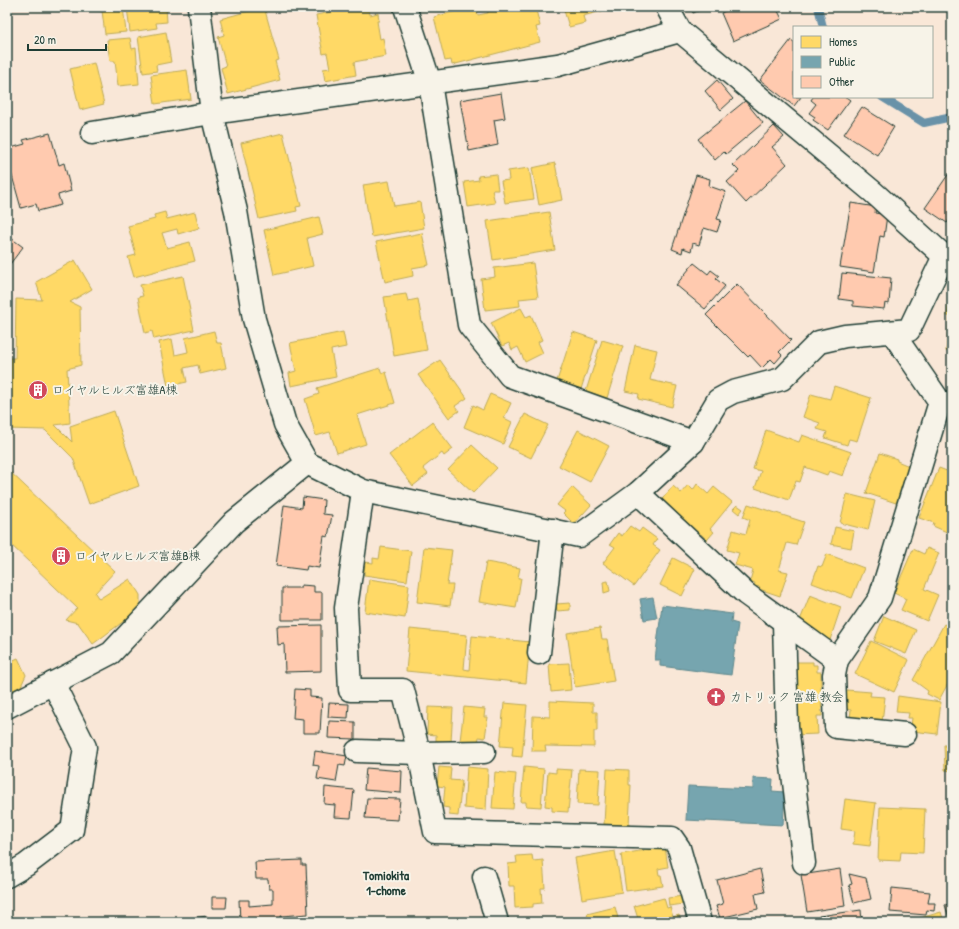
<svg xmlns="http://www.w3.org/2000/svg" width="959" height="929" viewBox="0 0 959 929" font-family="'Patrick Hand','Klee One',sans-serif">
<rect width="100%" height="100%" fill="#f9e7d7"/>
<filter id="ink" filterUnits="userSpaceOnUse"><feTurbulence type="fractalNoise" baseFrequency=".025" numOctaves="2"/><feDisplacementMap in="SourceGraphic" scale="8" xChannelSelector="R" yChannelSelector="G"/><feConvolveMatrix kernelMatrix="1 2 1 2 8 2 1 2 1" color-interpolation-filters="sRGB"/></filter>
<g filter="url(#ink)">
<g fill="#ffd966" stroke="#bcaa57">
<path d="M98,7H123L126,32L105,34L102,11H99Z"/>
<path d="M127,7H166L167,22L156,23L157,28L130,32Z"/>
<path d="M264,7L279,60L275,61L280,80L228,94L221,68L226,66L218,37L224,35L220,19Z"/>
<path d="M330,7H369L370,15L378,13L379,21H377L380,39L383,38L386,56L354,62L356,75L325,81L323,69L330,68L327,53L323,54L316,15L331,12Z"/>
<path d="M472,7H476L478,15L488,13L487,7H527L529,12L536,10L540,26L536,27L540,42L452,65L451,60L445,61L434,17Z"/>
<path d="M563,7H601L602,11L583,16L585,23L569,27Z"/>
<path d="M166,32L171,62L156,65L157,71L143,73L138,37Z"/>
<path d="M130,38L132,49L136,48L139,84L118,86L115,61H110L107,40Z"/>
<path d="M94,63L104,104L80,110L70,69Z"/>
<path d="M187,70L191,99L155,104L151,75Z"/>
<path d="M283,133L301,206L296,207L297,211L259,219L241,143Z"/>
<path d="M555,163L562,200L539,205L532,168Z"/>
<path d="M529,168L534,199L505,203L501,181L509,180L508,171Z"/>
<path d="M496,174L498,190H492L495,203L468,207L464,182L479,180L478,176Z"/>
<path d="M389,181L394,206L420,202L424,228L372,237L363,185Z"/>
<path d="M165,212L167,219L195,212L199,228L178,234L177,229L162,233L167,248L190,242L195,261L134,277L128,257L136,255L128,226L155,219L154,215Z"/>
<path d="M549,212L555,250L493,260L487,221Z"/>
<path d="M319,217L323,234L307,238L313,266L274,275L264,230Z"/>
<path d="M422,233L429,265L412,268L413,276L385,282L376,242Z"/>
<path d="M75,260L92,289L70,302L80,307L81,365L67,369L70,423L55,425L72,442L70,426L114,411L139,486L89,504L73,458L45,430L7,429V358H15L16,299L42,300L36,282Z"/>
<path d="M533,263L538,297L519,299L520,306L485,310L481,279L495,277L494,268Z"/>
<path d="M183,276L194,330L154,339L152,331L145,333L138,297L143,296L140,285Z"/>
<path d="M950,292H952V352L946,351L950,316H947Z"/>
<path d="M406,294L408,301L418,299L427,350L394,356L384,297Z"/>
<path d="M521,308L526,317L531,315L542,340L538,342L543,353L525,362L518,347L512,350L509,343L502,346L491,323Z"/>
<path d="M214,331L217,343H221L226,368L200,374L198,365L184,368L187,382L168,386L159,342L172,339L175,355L188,352L185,338Z"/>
<path d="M343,332L346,347L331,350L336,377L291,386L289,373L296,371L290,343Z"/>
<path d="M573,332L597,340L581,389L557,381Z"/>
<path d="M602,340L623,346L607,398L586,391Z"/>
<path d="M635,345L657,350L650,380L677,386L672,407L638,399L639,394L625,391Z"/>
<path d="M440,360L467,398L455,406L459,411L449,418L418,375Z"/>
<path d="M380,368L382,374L386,372L395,403L357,415L366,444L337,453L330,432L316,436L305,399L319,394L317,388Z"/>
<path d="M834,386L871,398L857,441L849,439L847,445L825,438L827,432L817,429L820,423L803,417L811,394L830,399Z"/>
<path d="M490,394L511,403L504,418L512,422L503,444L464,427L473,405L483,410Z"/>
<path d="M525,414L548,425L531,458L508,447Z"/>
<path d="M432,422L453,449L444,456L442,453L423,468L428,474L413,486L389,455Z"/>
<path d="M578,430L609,446L590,482L559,466Z"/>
<path d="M766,430L799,442L802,435L851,452L843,476L829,471L827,475L805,467L800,482L796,481L789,500L755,488L761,471L753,469Z"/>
<path d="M952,431V445L948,443Z"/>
<path d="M472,445L497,468L473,493L448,470Z"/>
<path d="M880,453L897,459V461L909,466L896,503L866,493Z"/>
<path d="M939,468L952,473V525L949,533L933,526L934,523L919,518Z"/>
<path d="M7,469L115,571L95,593L99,599L130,579L140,595V609L93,644L78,623L66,620L77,608L7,541Z"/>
<path d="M697,484L708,494L714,487L732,502L710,529L714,532L707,540L701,534L699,537L659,503L673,486L681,493L688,485L693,490Z"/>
<path d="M572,487L591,505L574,524L563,513L565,511L557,505Z"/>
<path d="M847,494L875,501L868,530L840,523Z"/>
<path d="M748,504L804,522L796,545L787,543L779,570L788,572L780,596L759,589L760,587L754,586L755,583L750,581L753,570L735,565L739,553L727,550L733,530L746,534L750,520L743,517Z"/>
<path d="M737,505L743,509L739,514L733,509Z"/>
<path d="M630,526L639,532L642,528L657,539L653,545L660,550L634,586L603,563L615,547L610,544L618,533L622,536Z"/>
<path d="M835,527L854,531L851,548L831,544Z"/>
<path d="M381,547L411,551L407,581L364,575L365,562L373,563V558L379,559Z"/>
<path d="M424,547L452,550L447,585H453L450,606L417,602Z"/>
<path d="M927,548L939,553L924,589L938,595L927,621L901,610L906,599L894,593L913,549L924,554Z"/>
<path d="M827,554L864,568L852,598L812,583L818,566L822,567Z"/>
<path d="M673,558L695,569L682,596L660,585Z"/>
<path d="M486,562L520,568L518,578H521L516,608L479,602Z"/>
<path d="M369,579L409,585L405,618L365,612Z"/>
<path d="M608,581L610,591L604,593L603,582Z"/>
<path d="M810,595L841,607L830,640L807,631L799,623Z"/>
<path d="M570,603V610L557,611L556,604Z"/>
<path d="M884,616L916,630L906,654L874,641Z"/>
<path d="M944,624L952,628V676L939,700L927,694L928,691L913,680Z"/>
<path d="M600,628L602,639H607L614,681L575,687L567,633Z"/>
<path d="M410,629L467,635L464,669L469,670L472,636L530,642L526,683L406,671Z"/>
<path d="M871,641L909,660L894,692L855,674Z"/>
<path d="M18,658L26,675L21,686L7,693V663Z"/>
<path d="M790,662H813V665H817V672H821V695H791Z"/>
<path d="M569,663L571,690L551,692L549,664Z"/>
<path d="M846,690L871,692L870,696L885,697L882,722L850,718L851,710L844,709Z"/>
<path d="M898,696L941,702L937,734L912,731L911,727L912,718H908L909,713L896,712Z"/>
<path d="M821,697L822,716H817L818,734L794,735L792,699Z"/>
<path d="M550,701L593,703V712H597V731H594V747L545,746L546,751H532L533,716L550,717Z"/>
<path d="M504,703L527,705L522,757L512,756L513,747L500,746Z"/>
<path d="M428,707L453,708L451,742L436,741V735L427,734Z"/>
<path d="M464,707L485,709L484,717H488L485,738L479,737L478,743L460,741Z"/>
<path d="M944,745H952V771L945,770Z"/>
<path d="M439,767L451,768L450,780L462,781L458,816L449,815V808L443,807L445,787L437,786Z"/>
<path d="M467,767L488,769L486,810L464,808Z"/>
<path d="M524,767L544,769L541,807L526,806V802H521Z"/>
<path d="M556,769L572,770L568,812L552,811V807L545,806L548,772L556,773Z"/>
<path d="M579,769L600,770L598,805L577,804Z"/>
<path d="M607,769L629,770V785H631L629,825L604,824Z"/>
<path d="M495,772L516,774L513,809L492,808Z"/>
<path d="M845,799L876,803L870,846L853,844L855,831L841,829Z"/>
<path d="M880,807L925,809L923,853L901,852L900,861L878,860Z"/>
<path d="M665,847L668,867L658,869L659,875H661L663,886L626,891L621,854Z"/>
<path d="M615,851L622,892L582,899L575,858Z"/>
<path d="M532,855L533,861L543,860L545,888H541L542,903L533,904V907L515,908L514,886H509L508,864L517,863L516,856Z"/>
<path d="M683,896L684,904L669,906L668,898Z"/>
<path d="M664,898L667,908L670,907L673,917L679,915L681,922H639L634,906Z"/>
<path d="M615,907L619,922H589L587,914Z"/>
<path d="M941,912L944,922H907Z"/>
</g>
<g fill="#76a5af" stroke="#5c868a">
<path d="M653,597L657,618L644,620L640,599Z"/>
<path d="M662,605L732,614L731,622L738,624L731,675L660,666V660H655Z"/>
<path d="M753,778L773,779L772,791L785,792L783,825L686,820L688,786L753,789Z"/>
</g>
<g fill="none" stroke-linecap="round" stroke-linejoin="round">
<g stroke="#6992a8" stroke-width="8">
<path d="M818,7L823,27"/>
<path d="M882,97L924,123L952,117"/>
</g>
</g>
<g fill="#ffcaaf" stroke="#1f3d34">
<path d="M691,7H707L693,13Z"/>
<path d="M734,7H776L782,19L733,41L721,13Z"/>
<path d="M791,40L794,42V97H801L794,106L760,80Z"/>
<path d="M717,80L733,99L721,110L705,91Z"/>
<path d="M501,93L505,118L494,120L498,145L469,151L460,100Z"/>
<path d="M813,97H846L850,100L828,130L813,120L815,117L809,113L816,104L811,100Z"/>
<path d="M745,101L763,123L726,154L724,152L715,160L698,139Z"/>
<path d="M862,107L894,127L877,155L844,134Z"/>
<path d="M774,126L784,137L772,147L787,164L746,203L727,182L739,171L733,165Z"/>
<path d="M50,133L59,165L64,163L71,191L58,195L61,205L38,211L36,204L21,208L7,158V149L25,144L23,140Z"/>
<path d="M952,169V216L947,223L925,208Z"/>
<path d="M696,175L710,179L709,186L726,192L717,219L721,220L717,232L704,228L699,245L693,243L691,251L683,248L682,253L672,249Z"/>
<path d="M851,203L876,207L875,213L887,215L884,237L880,236L874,272L840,267Z"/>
<path d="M7,235L23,247L10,264L7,262Z"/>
<path d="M694,263L708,274L711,270L719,276L716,279L725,286L705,309L676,285Z"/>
<path d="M842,273L891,278L889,304L885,303L884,309L853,306V301L839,299Z"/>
<path d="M737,284L791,340L779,352L782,355L775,363L771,359L762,368L750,355L748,357L706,315Z"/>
<path d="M303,497L324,500L323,514L332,515L328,537L324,536L319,568L307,566L306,570L276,566L284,505L302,508Z"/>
<path d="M301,585L314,586V592H322V620H282V588H301Z"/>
<path d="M321,625V671L285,672L284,644L278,645L277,626Z"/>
<path d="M295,689L310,690V697L322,698L320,733H303V719L293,718Z"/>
<path d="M329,703L349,704L348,718L328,717Z"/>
<path d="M329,721L355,722V739L328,738Z"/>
<path d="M315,751L347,756L345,766L339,765L336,782L317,779L319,766L313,765Z"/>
<path d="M366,768L402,771L401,793L364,790Z"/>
<path d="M325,787L354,790L351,818L334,817L335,805L324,804Z"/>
<path d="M367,798L400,799L398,820L365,818Z"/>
<path d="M302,860V865H306L308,914L281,916V922H240L239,900H249V906L273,904V889H269L268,879H256L255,862Z"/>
<path d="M760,869L765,892L755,894L758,909L720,918L716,906L723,904L717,880Z"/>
<path d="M840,869L845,906L807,912L801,875Z"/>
<path d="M951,869L952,870V882L949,881Z"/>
<path d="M849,874L866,878L871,899L854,903L849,885L852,884Z"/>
<path d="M892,888L930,892L928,903H935L934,911L927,910L926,915L890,912Z"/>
<path d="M212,897H227L226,908H212Z"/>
<path d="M952,903V917L949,918L945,905Z"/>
<path d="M861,910L862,922H820L819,916Z"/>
<path d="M207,916L208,922H186L185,919Z"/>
</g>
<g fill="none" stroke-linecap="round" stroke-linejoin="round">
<g stroke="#1f3d34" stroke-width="25">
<g id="street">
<path d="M199,7L212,113L236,211L254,319L285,424L307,463L363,491L579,536L638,493L693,442L718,400L733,392L782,379L819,342L845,336L909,330L944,256"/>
<path d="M405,7L430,83L469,325L510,376L693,442"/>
<path d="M667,7L680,31L873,192L944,256L952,259"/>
<path d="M92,133L212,113L558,65L680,31"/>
<path d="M892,332L940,402L880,598L837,660L834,675L836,727L905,734"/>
<path d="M363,491L346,608L350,690H403L419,753L435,832L672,838L679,848L700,922"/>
<path d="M638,493L746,594L837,660"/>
<path d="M784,623L787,726L804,863"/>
<path d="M539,653L553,530"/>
<path d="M7,707L111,653L234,522L307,463"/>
<path d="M357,751L419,753L484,752"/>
<path d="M7,876L26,865L72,830L85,747L53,683"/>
<path d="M484,877L497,922"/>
</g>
</g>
<use href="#street" stroke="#f7f3e8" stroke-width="22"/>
</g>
</g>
<defs>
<g id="building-disc" transform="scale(1)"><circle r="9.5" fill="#d1495b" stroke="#f7f3e8"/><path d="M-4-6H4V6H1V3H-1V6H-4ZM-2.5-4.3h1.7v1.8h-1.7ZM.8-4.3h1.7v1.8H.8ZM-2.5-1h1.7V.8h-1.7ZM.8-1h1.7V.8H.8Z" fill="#fff"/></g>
<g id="church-disc" transform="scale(1)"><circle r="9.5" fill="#d1495b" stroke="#f7f3e8"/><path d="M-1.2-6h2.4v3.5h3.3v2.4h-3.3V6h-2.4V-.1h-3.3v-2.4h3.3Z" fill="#fff"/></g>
</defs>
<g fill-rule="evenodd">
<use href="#building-disc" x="38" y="390"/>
<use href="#building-disc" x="61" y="556"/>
<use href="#church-disc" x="716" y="697"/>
</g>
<g text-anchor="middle" stroke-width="4" stroke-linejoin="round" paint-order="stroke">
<g font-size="12" fill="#1f3d34" stroke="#f7f3e8" text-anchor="start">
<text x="52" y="394">ロイヤルヒルズ富雄A棟</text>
<text x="75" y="560">ロイヤルヒルズ富雄B棟</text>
<text x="730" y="701">カトリック 富雄 教会</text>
</g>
<g font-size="13" font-weight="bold" fill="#1f3d34" stroke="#f7f3e8">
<text x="386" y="880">Tomiokita<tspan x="386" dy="15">1-chome</tspan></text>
</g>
</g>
<rect width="959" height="929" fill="none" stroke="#f7f3e8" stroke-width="24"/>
<rect x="12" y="12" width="935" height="905" fill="none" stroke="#1f3d34" stroke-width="1.5" filter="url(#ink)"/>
<rect x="793" y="26" width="140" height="72" fill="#f7f3e8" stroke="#a1aaa0"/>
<rect x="801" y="36" width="20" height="12" fill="#ffd966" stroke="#a1aaa0"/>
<text x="829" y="46" font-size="12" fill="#1f3d34">Homes</text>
<rect x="801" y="56" width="20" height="12" fill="#76a5af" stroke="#a1aaa0"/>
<text x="829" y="66" font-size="12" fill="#1f3d34">Public</text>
<rect x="801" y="76" width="20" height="12" fill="#ffcaaf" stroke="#a1aaa0"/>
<text x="829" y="86" font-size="12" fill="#1f3d34">Other</text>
<path d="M28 44v6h78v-6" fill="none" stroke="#1f3d34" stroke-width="2"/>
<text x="34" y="44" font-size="12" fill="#1f3d34" stroke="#f7f3e8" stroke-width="3" paint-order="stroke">20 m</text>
</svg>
